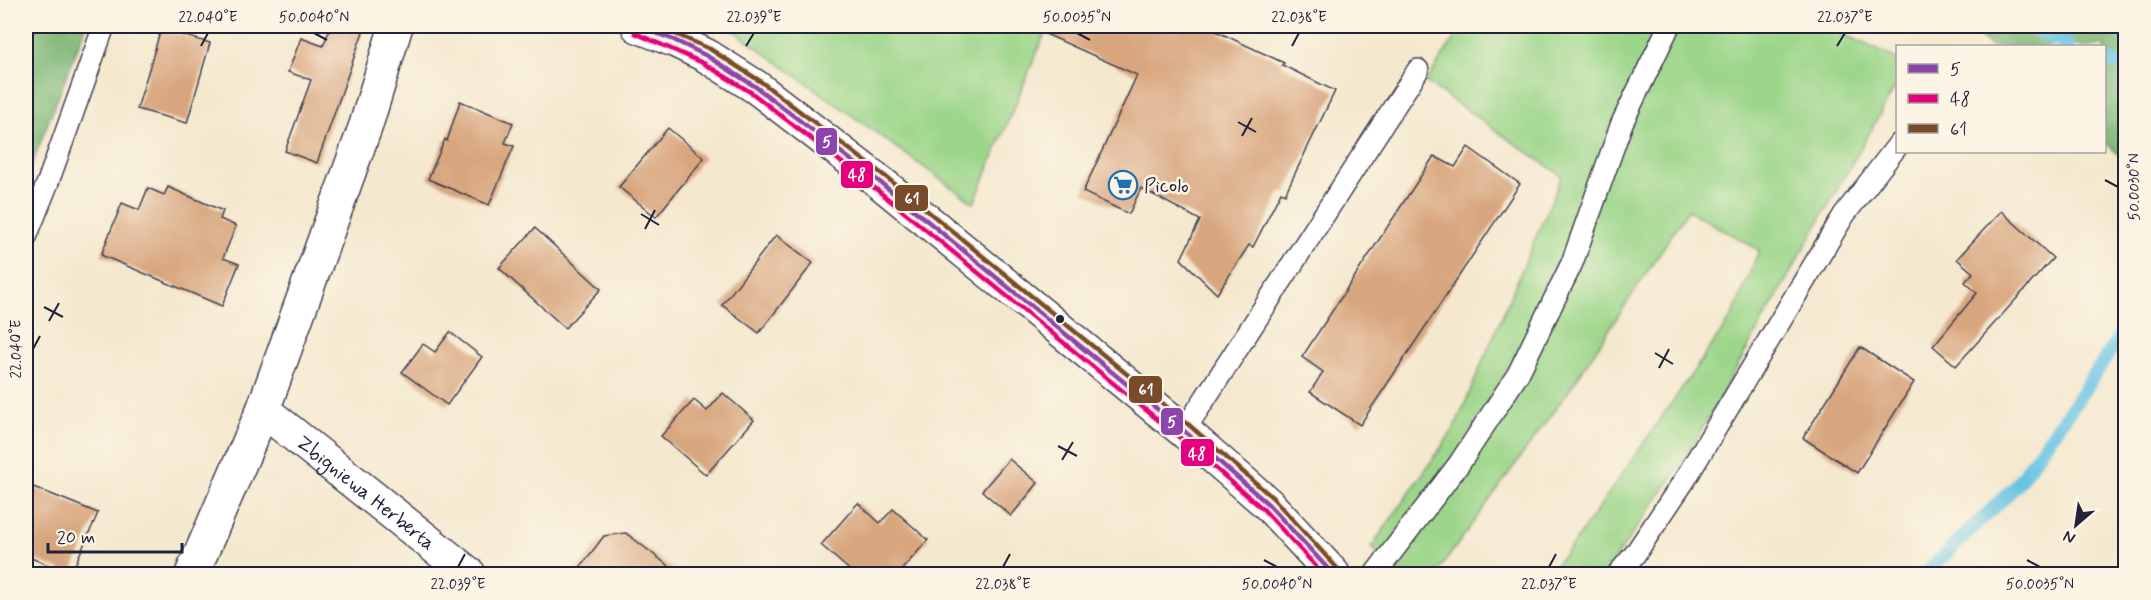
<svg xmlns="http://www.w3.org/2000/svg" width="2151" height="600" viewBox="0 0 2151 600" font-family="Mynerve,sans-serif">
<rect width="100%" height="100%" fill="#fcf5e5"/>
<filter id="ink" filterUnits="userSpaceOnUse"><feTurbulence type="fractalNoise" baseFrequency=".0167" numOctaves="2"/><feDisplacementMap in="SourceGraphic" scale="12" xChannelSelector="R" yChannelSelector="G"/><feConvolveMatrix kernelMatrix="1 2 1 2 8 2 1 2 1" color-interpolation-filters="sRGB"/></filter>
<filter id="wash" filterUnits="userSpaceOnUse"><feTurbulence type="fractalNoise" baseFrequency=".008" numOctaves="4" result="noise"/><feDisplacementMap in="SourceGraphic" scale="24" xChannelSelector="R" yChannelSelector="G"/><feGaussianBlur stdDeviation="1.35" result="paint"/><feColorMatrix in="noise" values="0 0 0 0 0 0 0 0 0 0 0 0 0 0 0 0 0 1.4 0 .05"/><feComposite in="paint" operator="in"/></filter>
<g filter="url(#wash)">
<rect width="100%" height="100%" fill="#f4e8ce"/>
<g fill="#9cd68a" stroke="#5f7c62" stroke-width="1.5">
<path d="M721,26H1048L974,203L734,31Z"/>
<path d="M1462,26H1826L1897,59V84L1683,462L1604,574H1548L1574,543L1733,315L1759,250L1688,210L1572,386L1436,574H1392L1372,546L1454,429L1562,176L1426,82Z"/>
</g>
<g fill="#7db776" stroke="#506c58" stroke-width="1.5">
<path d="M26,26H86L26,179Z"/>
<path d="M1966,26H2097L2125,34V160L2105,142L2104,46H1991Z"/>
</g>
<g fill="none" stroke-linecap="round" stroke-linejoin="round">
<g stroke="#66c3e4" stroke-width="14">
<path d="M2029,26L2068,46"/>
<path d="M2104,59L2126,66"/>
<path d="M1925,574L2014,488L2071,409L2126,328"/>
</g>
</g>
<g id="blocks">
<g fill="#d8a67e">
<path d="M331,26H365L317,163L285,151L311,80L288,72L301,38L323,46Z"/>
<path d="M1028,26H1205L1284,63L1282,65L1335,91L1285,194L1281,192L1253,247L1249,245L1217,294L1181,259L1200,220L1141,188L1129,214L1083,192L1137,75Z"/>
<path d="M161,29L210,43L187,123L137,109Z"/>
<path d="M460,101L513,123L505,143L514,146L489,205L428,179L445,139L447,141Z"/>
<path d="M668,128L704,158L656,217L619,187Z"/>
<path d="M1468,147L1520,184L1360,425L1310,392L1323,372L1302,357L1434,156L1455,167Z"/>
<path d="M168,187L223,211L220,219L236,226L223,258L239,264L222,306L101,255L122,203L139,210L148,188L164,195Z"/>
<path d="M2001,211L2053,258L1956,366L1933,346L1977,293L1965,282L1973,273L1957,259Z"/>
<path d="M535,228L601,289L565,328L499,268Z"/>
<path d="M776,235L813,263L759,333L722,305Z"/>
<path d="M450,332L482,357L447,405L402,372L423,344L435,352Z"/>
<path d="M1860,347L1914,382L1857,473L1803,438Z"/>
<path d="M723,393L754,420L706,475L661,436L694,400L707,411Z"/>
<path d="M1009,459L1038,483L1011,516L982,491Z"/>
<path d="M26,484L98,513L71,574L26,556Z"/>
<path d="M858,503L880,523L893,509L928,540L898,574H854L821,545Z"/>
<path d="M626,533L679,574H575L604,536Z"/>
</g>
</g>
</g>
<g filter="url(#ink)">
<use href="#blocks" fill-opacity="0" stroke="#424051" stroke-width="1.5"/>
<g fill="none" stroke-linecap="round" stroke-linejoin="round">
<g stroke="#424051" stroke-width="24">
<g id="service">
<path d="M26,237L48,182L104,26"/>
<path d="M1184,431L1418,70"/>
<path d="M1375,574L1459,464L1518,374L1572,263L1622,123L1669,26"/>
<path d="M1618,574L1635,554L1684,481L1844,215L1898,145"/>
</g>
</g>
<g stroke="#424051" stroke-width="36">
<g id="minor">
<path id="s1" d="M263,410L469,574"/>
<path d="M192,574L263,410L366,125L396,26"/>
</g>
</g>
<g stroke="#424051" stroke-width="36">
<path id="tertiary" d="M638,26L674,40L707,56L756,87L881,183L1184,431L1268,504L1333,574"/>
</g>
<use href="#service" stroke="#fff" stroke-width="21"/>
<use href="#minor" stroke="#fff" stroke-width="33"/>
<use href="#tertiary" stroke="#fff" stroke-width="33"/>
<g stroke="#fcf5e5" stroke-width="9">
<path id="bus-1" d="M638,26L674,40L707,56L756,87L881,183L1184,431L1268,504L1333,574"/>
</g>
<g stroke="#fcf5e5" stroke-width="9">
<path id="bus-2" d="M635,33L703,63L752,93L876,189L1179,437L1263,509L1323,574"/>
</g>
<g stroke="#fcf5e5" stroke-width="9">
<path id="bus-3" d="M657,26L710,49L760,81L886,177L1189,425L1273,498L1338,569"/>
</g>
<use href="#bus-1" stroke="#8e44ad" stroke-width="4.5"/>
<use href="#bus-2" stroke="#e5007d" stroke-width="4.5"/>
<use href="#bus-3" stroke="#7a4b2a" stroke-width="4.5"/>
</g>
</g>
<path fill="none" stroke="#22223b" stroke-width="2" d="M314,33L327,40M1077,33L1090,40M201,46L208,33M746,46L754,33M1292,46L1299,33M1837,46L1845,33M1238,122L1256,132M1242,136L1252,118M2105,180L2118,187M641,214L659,225M645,229L655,210M44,307L63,317M49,321L59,303M33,349L40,336M1655,353L1673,364M1659,368L1669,349M1058,446L1077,456M1062,460L1073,442M1264,560L1277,567M2027,560L2040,567M458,567L465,554M1003,567L1010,554M1549,567L1556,554"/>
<defs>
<g id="supermarket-ring" transform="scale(1.5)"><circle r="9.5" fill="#fcf5e5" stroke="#1f6fb2" stroke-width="1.5"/><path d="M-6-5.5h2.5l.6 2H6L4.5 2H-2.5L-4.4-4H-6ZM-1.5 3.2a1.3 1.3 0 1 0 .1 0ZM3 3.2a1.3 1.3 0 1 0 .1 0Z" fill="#1f6fb2"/></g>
</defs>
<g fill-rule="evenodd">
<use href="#supermarket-ring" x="1123" y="185"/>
</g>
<circle fill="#22223b" stroke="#fcf5e5" stroke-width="2" cx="1060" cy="319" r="5"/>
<g text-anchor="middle" stroke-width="5" stroke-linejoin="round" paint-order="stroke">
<g font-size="20" fill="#22223b" stroke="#fcf5e5" text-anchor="start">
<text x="1144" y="192">Picolo</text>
</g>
<g font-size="20" fill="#22223b" stroke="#fcf5e5">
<text dy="7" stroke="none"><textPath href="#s1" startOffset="132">Zbigniewa Herberta</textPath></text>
</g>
</g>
<g stroke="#fcf5e5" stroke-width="2">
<rect x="815" y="127" width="23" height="29" rx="6" fill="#8e44ad"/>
<rect x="840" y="160" width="34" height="29" rx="6" fill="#e5007d"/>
<rect x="894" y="184" width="35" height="28" rx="6" fill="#7a4b2a"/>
<rect x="1128" y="375" width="35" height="29" rx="6" fill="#7a4b2a"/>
<rect x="1160" y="407" width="24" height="29" rx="6" fill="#8e44ad"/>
<rect x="1180" y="438" width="35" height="29" rx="6" fill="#e5007d"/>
</g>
<g font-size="16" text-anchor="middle" font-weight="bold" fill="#fff">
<text x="827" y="147">5</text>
<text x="857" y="180">48</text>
<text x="912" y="204">61</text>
<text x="1146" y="395">61</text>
<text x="1172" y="427">5</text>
<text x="1197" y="459">48</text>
</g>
<rect width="2151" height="600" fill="none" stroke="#fcf5e5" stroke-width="66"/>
<rect x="1896" y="45" width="210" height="108" fill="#fcf5e5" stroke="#a5a1a1" stroke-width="1.5"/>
<rect x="1908" y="64" width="30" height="9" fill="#8e44ad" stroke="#a5a1a1" stroke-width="1.5"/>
<text x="1950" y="75" font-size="18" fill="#22223b">5</text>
<rect x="1908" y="94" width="30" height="9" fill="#e5007d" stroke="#a5a1a1" stroke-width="1.5"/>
<text x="1950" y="105" font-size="18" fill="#22223b">48</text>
<rect x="1908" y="124" width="30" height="9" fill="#7a4b2a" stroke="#a5a1a1" stroke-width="1.5"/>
<text x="1950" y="135" font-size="18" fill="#22223b">61</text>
<g transform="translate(2076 525) rotate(209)" stroke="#fcf5e5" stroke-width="4.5" paint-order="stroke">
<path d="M0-4.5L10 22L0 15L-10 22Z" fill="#22223b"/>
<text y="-9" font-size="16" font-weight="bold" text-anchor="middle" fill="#22223b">N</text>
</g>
<path d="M48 543v9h134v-9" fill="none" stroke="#22223b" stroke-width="3"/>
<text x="57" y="543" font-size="18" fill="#22223b" stroke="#fcf5e5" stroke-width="4.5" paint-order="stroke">20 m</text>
<rect x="33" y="33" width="2085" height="534" fill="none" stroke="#22223b" stroke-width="2"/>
<g font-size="15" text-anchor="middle" fill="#22223b">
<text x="208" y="22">22.040°E</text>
<text x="314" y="22">50.0040°N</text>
<text x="754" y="22">22.039°E</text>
<text x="1077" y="22">50.0035°N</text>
<text x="1299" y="22">22.038°E</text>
<text x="1845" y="22">22.037°E</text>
<text transform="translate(2134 187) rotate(-90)" y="5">50.0030°N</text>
<text transform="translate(16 349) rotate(-90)" y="5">22.040°E</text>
<text x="458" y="589">22.039°E</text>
<text x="1003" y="589">22.038°E</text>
<text x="1277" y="589">50.0040°N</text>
<text x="1549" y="589">22.037°E</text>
<text x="2040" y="589">50.0035°N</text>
</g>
</svg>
